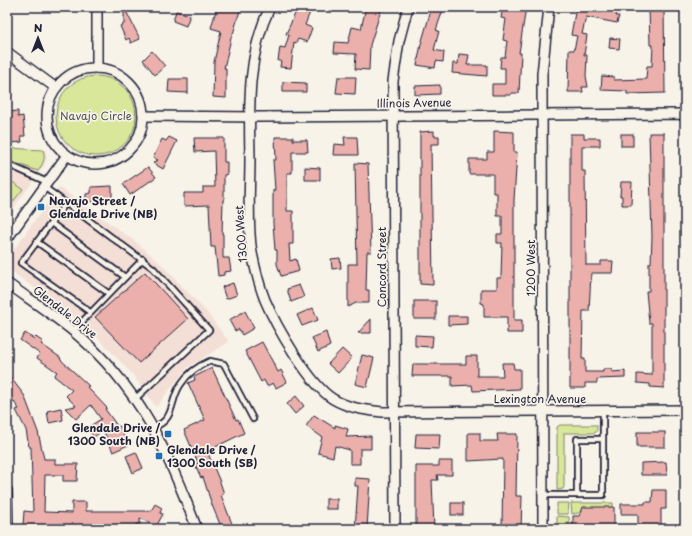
<svg xmlns="http://www.w3.org/2000/svg" width="692" height="536" viewBox="0 0 692 536" font-family="'Playpen Sans',sans-serif">
<rect width="100%" height="100%" fill="#f7f3e8"/>
<filter id="ink" filterUnits="userSpaceOnUse"><feTurbulence type="fractalNoise" baseFrequency=".025" numOctaves="2"/><feDisplacementMap in="SourceGraphic" scale="8" xChannelSelector="R" yChannelSelector="G"/><feConvolveMatrix kernelMatrix="1 2 1 2 8 2 1 2 1" color-interpolation-filters="sRGB"/></filter>
<g filter="url(#ink)">
<g fill="#f3dfd6">
<path d="M7,145L8,148L45,150L47,157L44,166L7,217Z"/>
<path d="M59,187L140,245L162,265L205,310L229,342L187,368L156,407L132,374L101,341L70,314L7,268V259Z"/>
</g>
<g fill="#d9e79a" stroke="#7e846a">
<circle cx="96" cy="116" r="40"/>
<path d="M7,148L43,150C46,158 43,164 38,171L7,160Z"/>
<path d="M8,179L23,189L12,203L7,200Z"/>
<path d="M560,425H597V430L595,433H564V487L563,489L557,490V427Z"/>
<path d="M557,503H569L568,514H557Z"/>
<path d="M571,503H613V507L572,514Z"/>
<path d="M557,516L569,517V529H557Z"/>
</g>
<g fill="#ebb0ac" stroke="#22223b">
<path d="M124,7L140,39L131,43L129,38L126,40L120,26L124,24Z"/>
<path d="M217,7H241L233,34H232L224,68H226V98L213,97L214,62L221,31L211,28Z"/>
<path d="M298,7H312L305,25L312,28L307,42L298,39L296,43L294,42L291,68L280,67L281,61H278L280,47L285,48L289,35L286,34Z"/>
<path d="M366,7H382L370,45L369,70L355,69L356,54L334,53L335,42L348,43L352,27L361,29Z"/>
<path d="M432,7H444L436,30L439,31L434,50L444,52L443,62L436,61L435,68L417,65L421,44Z"/>
<path d="M503,7H526L519,53H521L519,93H511V95H492V84H505V68H500L501,57H505L507,41L503,40L506,19L501,18Z"/>
<path d="M576,7H587L586,9L601,12L602,7H618L616,16H619L617,23L586,17L582,34L587,35L584,55H587L586,76L588,87H582L583,92H568L569,50H574L577,36L571,35Z"/>
<path d="M649,7H664L665,93L627,94V91L601,90L602,76L614,77V80L646,79L647,66H652L653,45H650Z"/>
<path d="M176,11L190,15L186,26L173,21Z"/>
<path d="M610,38L620,39L619,49L609,48Z"/>
<path d="M152,51L165,66L155,75L143,60Z"/>
<path d="M459,54L469,55L467,65H487V76L452,73L453,63L458,64Z"/>
<path d="M338,77H356L355,94L336,93Z"/>
<path d="M169,79H188V93L168,92Z"/>
<path d="M283,82L306,83V92H283Z"/>
<path d="M440,85V94L415,95V86Z"/>
<path d="M18,111V117L23,116L25,136H21L22,142L12,143L8,112Z"/>
<path d="M434,131V136H439V144H431L433,285L420,284V132Z"/>
<path d="M494,131L514,132V152H517L514,200V320H522V333H507V317H484V304L481,303V289H497V278H501L502,243H497V234H502V216H497V193H493V174H469V159H487V152H494Z"/>
<path d="M649,133H664V388L650,387V384L637,383V374L652,375V323H649L646,291H649V263H651L652,237Z"/>
<path d="M570,134H584V138H600V146H582V171H585L586,265H601V261H613L612,273H591L589,311H583L582,359H585V372H603V369H612V372L625,371V378L597,379V383H585V388H570Z"/>
<rect x="621" y="134" width="12" height="12"/>
<path d="M169,137L177,141L163,169L153,163L158,160L153,158L162,139L166,141Z"/>
<path d="M275,137H293V140H307L308,152H292V173H287V211H293V244H289L290,261L296,259L299,271L281,276L277,264V250H275L273,223V190H275L273,160H276Z"/>
<path d="M344,137H357L358,155H333L334,144L345,145Z"/>
<path d="M194,138H224V162H227V174L224,175V200H223L222,234H223V258H229L231,271L224,272V275L218,276L215,247H211L209,205L184,206V193H203V187H215L214,151L195,152Z"/>
<path d="M355,163L368,164L371,252H367L366,290H369V303H356L348,307V264H357Z"/>
<path d="M148,167L156,177L130,195L123,184Z"/>
<path d="M305,167L320,168V180H305Z"/>
<path d="M621,182H632L631,205H622V196H620Z"/>
<path d="M112,186V201L86,202V194L91,193V187Z"/>
<path d="M340,258L341,268L332,269L331,259Z"/>
<path d="M145,272L188,319L139,363L95,317Z"/>
<path d="M233,283L237,295L226,299L222,287Z"/>
<path d="M299,285L304,297L291,302L287,289Z"/>
<rect x="414" y="301" width="22" height="18"/>
<path d="M313,308L318,320L302,326L297,315Z"/>
<path d="M245,311L254,328L242,335L239,329L235,331L229,320Z"/>
<path d="M448,316H467V324L448,325Z"/>
<path d="M371,319V333H358Z"/>
<path d="M326,332L330,346L318,352L312,338Z"/>
<path d="M25,333L34,339L36,337L43,342L41,344L61,358L60,359L89,386L87,387L107,408L105,409L118,427L120,426L128,445L113,452L103,430L94,437L87,428L101,419L91,405L76,419L65,408L76,406L66,396L72,390L54,376L57,372L37,358L40,354L20,340Z"/>
<path d="M415,335L433,336L432,347L415,346Z"/>
<path d="M262,342L278,372L281,370L287,382L276,388L273,383L267,386L264,380L261,382L245,351Z"/>
<path d="M342,349L352,358L338,373L328,364Z"/>
<path d="M362,355L374,358L367,387L355,384Z"/>
<path d="M466,356H477V376H503L502,363H513L514,369H520V389L473,391L472,385L452,386V376H412L413,364H466Z"/>
<path d="M212,368L236,420L238,419L244,433L207,451L220,482L224,494L221,495L224,503L234,529H222L212,505L203,477L201,478L195,464L198,463L184,430L205,420L188,383L195,380L194,377Z"/>
<path d="M7,373L24,395L38,432L44,459H55V464H78L77,481H63V475H45L44,512L72,513V502H86V511H151L155,504L162,508L160,513L163,514L156,527L140,518V524H136V527L23,526L24,511L33,512L31,447H29L26,430L16,410L19,409L7,392Z"/>
<path d="M296,396L304,406L295,414L287,404Z"/>
<path d="M61,408L63,420L49,423L47,411Z"/>
<path d="M314,415L335,428V425L348,429L346,437L371,436V449H360V464H350V450L335,446L333,457L318,453L322,437L306,426Z"/>
<rect x="637" y="432" width="28" height="15"/>
<path d="M468,433H480V441H498L497,434H517L516,496H522L521,529H502L503,459L468,461Z"/>
<path d="M416,434H440L439,449L415,448Z"/>
<path d="M136,452L143,468L133,473L126,456Z"/>
<path d="M439,461H452V475H437L438,480H432L434,529H416V466H439Z"/>
<path d="M666,462L667,475H641V463Z"/>
<path d="M355,478L370,479L367,529H355L358,486H355Z"/>
<path d="M653,490H666V509H661V529H638V514H621V504H645V502H652Z"/>
<rect x="326" y="499" width="11" height="10"/>
<rect x="451" y="503" width="12" height="12"/>
<path d="M583,507H614V526H611V529H573V516H580Z"/>
</g>
<g fill="none" stroke-linecap="round" stroke-linejoin="round">
<g stroke="#22223b" stroke-width="8">
<g id="lane">
<path d="M7,164L47,182"/>
<path d="M44,187L153,268L209,330L136,398"/>
<path d="M66,203L21,263L90,312"/>
<path d="M51,223L125,277"/>
<path d="M37,242L108,293"/>
<path d="M73,331L143,259"/>
<path d="M154,427C176,419 169,401 181,384C188,373 198,366 210,361L224,364L253,419"/>
<path d="M543,495H603V410"/>
<path d="M577,495V439H603"/>
</g>
</g>
<g stroke="#22223b" stroke-width="12">
<g id="street">
<path d="M97,7V68"/>
<path d="M270,7C247,55 249,107 250,159C250,189 247,223 252,253C255,268 259,285 265,300C276,326 309,384 333,399C348,408 365,410 382,412L685,410"/>
<path d="M7,52L56,88"/>
<circle cx="95" cy="116" r="48"/>
<path d="M144,116L261,117L679,114L685,116"/>
<path d="M7,239L67,155"/>
<path d="M7,283C29,299 52,314 73,331C140,387 167,450 197,529"/>
<path d="M7,490L8,529"/>
<path d="M395,529L393,81L399,41L408,7"/>
<path d="M543,529L542,74L549,7"/>
</g>
</g>
<use href="#lane" stroke="#f7f3e8" stroke-width="4.5"/>
<use href="#street" stroke="#f7f3e8" stroke-width="9"/>
</g>
</g>
<g fill="#1f6fb2" stroke="#f7f3e8" stroke-width="1.5">
<rect x="37" y="203" width="8" height="8" rx="2"/>
<rect x="164" y="430" width="8" height="8" rx="2"/>
<rect x="155" y="452" width="8" height="8" rx="2"/>
</g>
<g text-anchor="middle" stroke-width="3.5" stroke-linejoin="round" paint-order="stroke">
<g font-size="11" fill="#22223b" stroke="#f7f3e8">
<text transform="translate(414 103) rotate(-1)" y="4">Illinois Avenue</text>
<text transform="translate(241 234) rotate(-94)" y="4">1300 West</text>
<text transform="translate(382 267) rotate(-90)" y="4">Concord Street</text>
<text transform="translate(531 268) rotate(-90)" y="4">1200 West</text>
<text transform="translate(65 312) rotate(38)" y="4">Glendale Drive</text>
<text x="540" y="403">Lexington Avenue</text>
</g>
<g font-size="11" fill="#505353" stroke="#f7f3e8">
<text x="96" y="120">Navajo Circle</text>
</g>
<g font-size="11" font-weight="bold" fill="#22223b" stroke="#f7f3e8" text-anchor="start">
<text x="49" y="205">Navajo Street /<tspan x="49" dy="13">Glendale Drive (NB)</tspan></text>
<text x="160" y="432" text-anchor="end">Glendale Drive /<tspan x="160" dy="13">1300 South (NB)</tspan></text>
<text x="167" y="454">Glendale Drive /<tspan x="167" dy="13">1300 South (SB)</tspan></text>
</g>
</g>
<rect width="692" height="536" fill="none" stroke="#f7f3e8" stroke-width="24"/>
<rect x="12" y="12" width="668" height="512" fill="none" stroke="#22223b" stroke-width="1.5" filter="url(#ink)"/>
<g transform="translate(38 38)" stroke="#f7f3e8" stroke-width="3" paint-order="stroke">
<path d="M0-3L7 15L0 10L-7 15Z" fill="#22223b"/>
<text y="-6" font-size="11" font-weight="bold" text-anchor="middle" fill="#22223b">N</text>
</g>
</svg>
